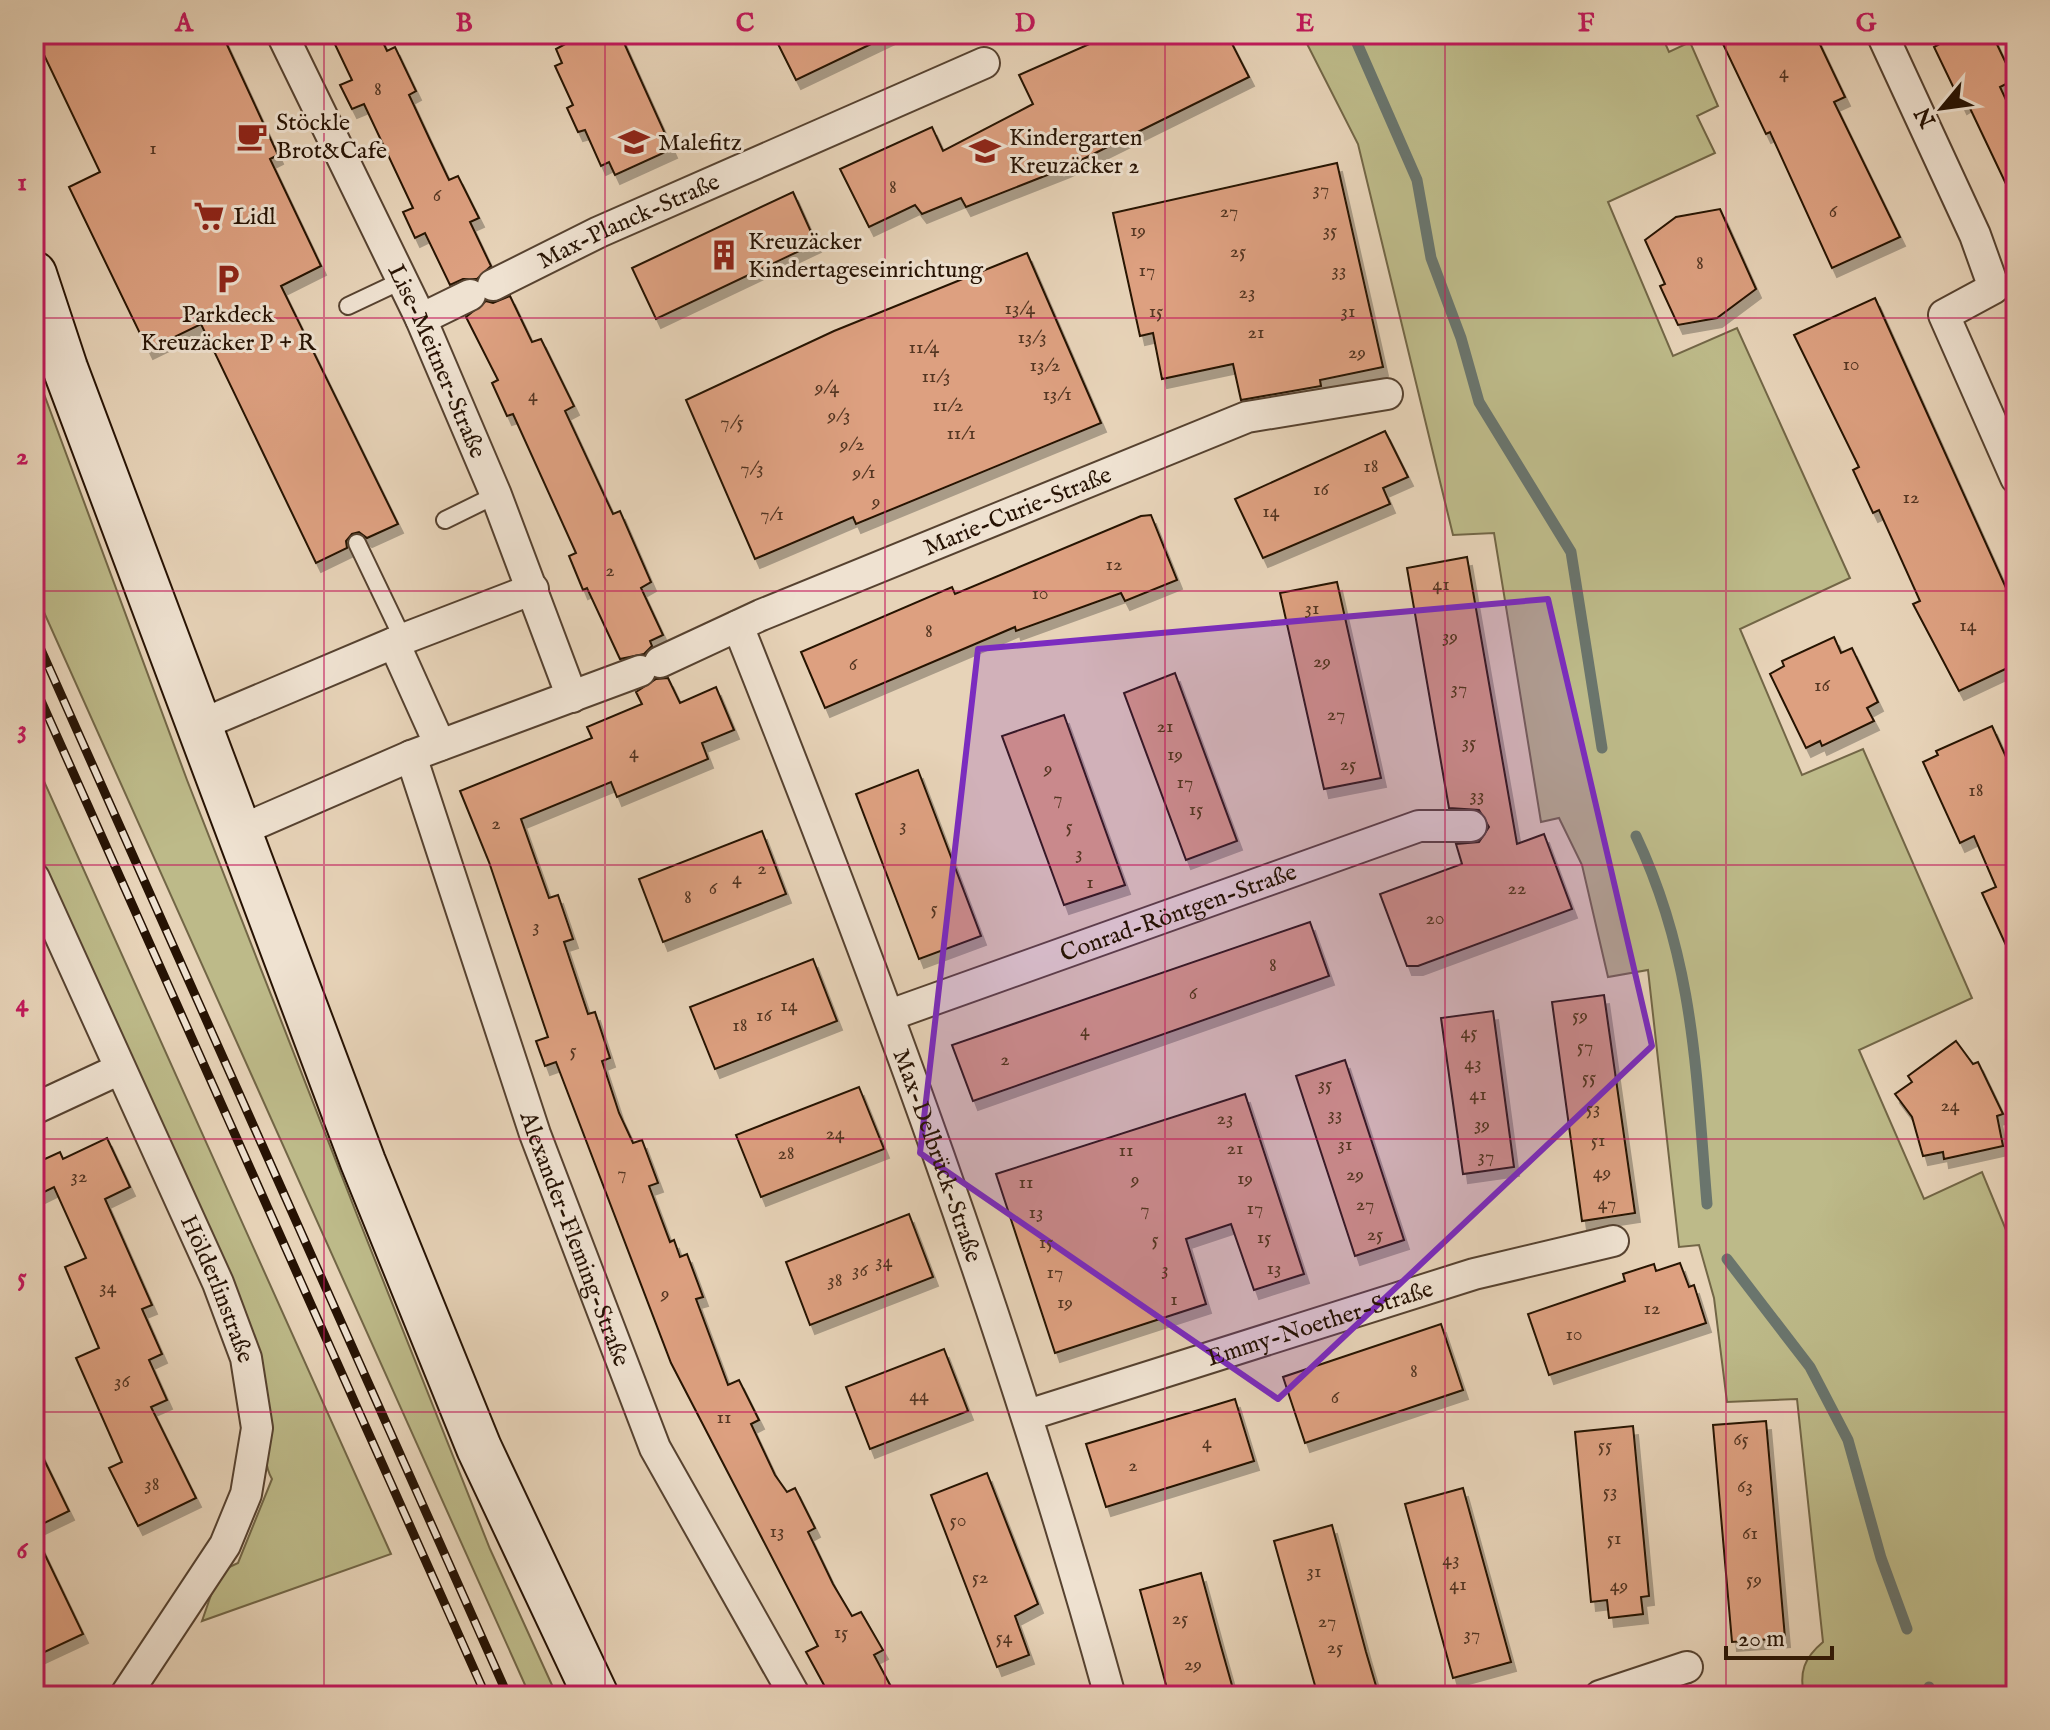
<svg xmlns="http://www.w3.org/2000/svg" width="2050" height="1730" viewBox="0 0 2050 1730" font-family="'IM FELL English',serif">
<defs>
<filter id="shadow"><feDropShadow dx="5" dy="9" stdDeviation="0" flood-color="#0004"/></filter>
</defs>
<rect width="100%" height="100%" fill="#e7d3b8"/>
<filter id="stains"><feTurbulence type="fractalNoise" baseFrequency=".0025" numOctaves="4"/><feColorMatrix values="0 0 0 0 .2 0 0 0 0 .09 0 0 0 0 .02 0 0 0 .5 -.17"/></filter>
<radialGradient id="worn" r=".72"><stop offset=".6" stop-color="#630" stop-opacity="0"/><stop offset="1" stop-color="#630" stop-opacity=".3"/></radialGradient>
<g fill="#bdba89" stroke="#726646" stroke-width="2">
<path d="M1302,34H1661L1669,52L1690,42L1718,106L1697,116L1715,153L1608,202L1673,356L1737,328L1850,578L1740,629L1802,775L1863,749L1972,998L1859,1050L1924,1199L1982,1172L2016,1254V1696H1804C1799,1672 1804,1658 1823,1642L1797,1399L1727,1402L1714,1298L1699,1245L1679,1247L1648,970L1608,977L1582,865L1559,818L1541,822L1494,533L1453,535L1358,144Z"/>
<path d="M34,367L187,780L359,1220L490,1549L557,1696H530L34,590Z"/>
<path d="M34,759L391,1554L202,1621L219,1572L238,1563L272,1479C260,1458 270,1439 268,1417C266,1379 257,1346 245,1311L34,843Z"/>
</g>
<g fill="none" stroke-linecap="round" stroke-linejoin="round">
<g stroke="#6a756d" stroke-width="11">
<path d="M1353,34L1417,180L1431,258L1461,338L1479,402L1571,552L1602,748"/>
<path d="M1636,836C1694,959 1696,1071 1707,1204"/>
<path d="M1727,1259L1810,1367L1848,1440L1881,1558L1907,1629"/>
<path d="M1929,1687L1932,1696"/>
</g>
</g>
<g fill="#dda080" stroke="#261203" stroke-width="2" filter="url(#shadow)">
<path d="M34,34H222L278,155L270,159L321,266L281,286L398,524L367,538L359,532L352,534L346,541L347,548L316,563L201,324L148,350L69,187L100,172Z"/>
<path d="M330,34H379L387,51L395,47L416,91L409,95L430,140L449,180L458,176L479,218L470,222L491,266L477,279H463L450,285L425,233L415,238L403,212L413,208L364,104L352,109L340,85L352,80Z"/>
<path d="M565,34H620L672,149L615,175L609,162L601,166L585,130L578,132L567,108L573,105L555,66L562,63L556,49L569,42Z"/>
<path d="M773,34H892L796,80Z"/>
<path d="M1112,34H1227L1249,77L1065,168L966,207L961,198L922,214L915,205L869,227L840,169L932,127L943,151L1033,104L1019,75Z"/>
<path d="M1745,34H1815L1845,97L1834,102L1900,237L1832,268L1770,132L1766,134L1723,44Z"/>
<path d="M1942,34H1992L2014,80L2000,87L2014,117L2009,119L2016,134V205L1967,102L1962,105L1934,47L1945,41Z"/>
<path d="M1337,163L1383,367L1320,380L1321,386L1241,400L1233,364L1162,379L1153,333L1140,336L1113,213Z"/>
<path d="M793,192L816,243L656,319L632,268Z"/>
<path d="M1720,209L1756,289L1717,318L1678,325L1660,286L1665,284L1645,240L1676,217Z"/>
<path d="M1027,253L1101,423L856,524L853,517L755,559L686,400L834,331Z"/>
<path d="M510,296L532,342L541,339L574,406L565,411L613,514L620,511L651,582L641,588L663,635L650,641L652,646L644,654L620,659L587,588L583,590L569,556L576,553L513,414L507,416L492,383L498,380L466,317L486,301L493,303Z"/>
<path d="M1875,298L2016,610V664L1959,691L1913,604L1920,601L1879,510L1873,513L1853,470L1859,467L1794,335Z"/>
<path d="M1385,431L1408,477L1383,488L1390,504L1263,558L1235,499Z"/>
<path d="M1151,515L1177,580L1125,601L1121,593L1016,631L1015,627L825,708L801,652L952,587L955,594L1141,516Z"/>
<path d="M1467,557L1517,844L1544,834L1572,909L1418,966H1407L1380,894L1462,864L1456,844L1479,842L1489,827L1479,810L1449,808L1407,568Z"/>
<path d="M1337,582L1381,778L1324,789L1280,593Z"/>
<path d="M1834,637L1841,653L1852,648L1878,702L1867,708L1874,721L1822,746L1820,741L1806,748L1770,674L1784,666L1782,661Z"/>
<path d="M1175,673L1237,841L1186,860L1124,693Z"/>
<path d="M668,678L680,703L716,687L734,730L702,743L708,759L617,797L611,782L521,819L549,898L558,895L573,939L564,942L588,1014L595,1012L610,1058L602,1061L619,1113L633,1143L642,1140L658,1183L649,1186L670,1242L674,1240L680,1257L687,1254L703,1297L696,1299L728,1385L739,1380L759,1420L751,1424L775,1475L787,1492L795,1488L815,1528L808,1532L833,1584L852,1616L861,1612L883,1650L874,1655L896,1696H830L806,1652L818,1646L671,1363L556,1062L545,1066L536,1041L548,1037L489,862L460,791L592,738L587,727L642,704L636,692L656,679Z"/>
<path d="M1064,715L1125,885L1064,905L1002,736Z"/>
<path d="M1992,726L2016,779V967L1982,893L1996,887L1974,836L1960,843L1923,762L1938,755L1936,751Z"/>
<path d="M918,770L981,936L919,959L856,794Z"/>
<path d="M762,831L786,894L663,942L639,879Z"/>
<path d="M1310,922L1329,976L973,1101L952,1045Z"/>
<path d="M813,959L837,1021L715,1069L690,1007Z"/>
<path d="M1604,995L1635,1213L1582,1221L1552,1002Z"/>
<path d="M1493,1011L1514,1167L1463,1174L1441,1018Z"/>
<path d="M1956,1041L1973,1064L1978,1062L2003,1114L1997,1116L2003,1146L1944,1159L1943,1152L1923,1156L1912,1117L1895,1094L1912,1082L1908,1076Z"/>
<path d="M1345,1060L1404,1240L1355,1256L1296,1076Z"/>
<path d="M859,1087L884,1149L761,1197L736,1135Z"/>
<path d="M1245,1094L1304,1274L1254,1290L1231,1224L1186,1239L1206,1304L1055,1353L996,1174Z"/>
<path d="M107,1138L130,1187L105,1199L152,1305L142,1309L162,1354L149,1360L167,1400L151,1407L196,1498L138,1526L109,1468L122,1462L76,1358L99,1348L65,1267L86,1258L54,1187L34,1197V1164L60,1152L63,1159Z"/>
<path d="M909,1214L933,1277L810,1325L786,1262Z"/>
<path d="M1680,1263L1689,1287L1694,1285L1706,1323L1549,1375L1528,1314L1625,1281L1623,1274L1654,1264L1656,1271Z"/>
<path d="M1441,1324L1463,1390L1305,1443L1283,1377Z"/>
<path d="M944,1349L968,1411L870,1449L846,1387Z"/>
<path d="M1235,1399L1254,1461L1106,1507L1086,1444Z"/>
<path d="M1766,1421L1785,1638L1732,1642L1713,1425Z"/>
<path d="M1633,1426L1649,1596L1641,1597L1643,1614L1609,1618L1607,1600L1591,1602L1575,1432Z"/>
<path d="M34,1439L69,1511L34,1528Z"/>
<path d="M987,1473L1038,1604L1015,1616L1029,1655L997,1667L931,1495Z"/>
<path d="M1463,1488L1511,1662L1453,1678L1405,1504Z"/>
<path d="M1332,1525L1366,1652L1379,1696H1318L1288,1591L1274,1541Z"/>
<path d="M34,1532L83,1634L34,1657Z"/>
<path d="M1201,1573L1220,1643L1235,1696H1169L1153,1637L1140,1590Z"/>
</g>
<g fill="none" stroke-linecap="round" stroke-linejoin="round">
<g stroke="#564230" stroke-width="20">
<g id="service">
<path d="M348,306L401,281"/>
<path d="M445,520L496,495"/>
<path d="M357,543L403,639"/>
</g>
</g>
<g stroke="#564230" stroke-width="34">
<g id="minor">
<path id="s1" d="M282,34L421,319L496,495L572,697"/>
<path d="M1882,34L1975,235L1994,288L1944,315L2016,478"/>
<path id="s2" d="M493,285L599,232L984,63"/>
<path d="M421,319L470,295"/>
<path id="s3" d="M738,626C878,977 1009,1331 1110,1696"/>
<path d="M394,643L440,745"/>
<path id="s4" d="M660,662L761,615L1247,417L1387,394"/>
<path d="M200,725L403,639L533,589"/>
<path id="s5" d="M411,756L535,1134L655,1448L795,1696"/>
<path d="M239,831L411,756L640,671"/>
<path id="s6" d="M34,878L218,1283L246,1358L257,1428L246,1494L225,1545L125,1696"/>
<path id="s7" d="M890,1015L1419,826H1471"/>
<path d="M34,1109L120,1069"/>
<path id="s8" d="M1028,1415L1474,1274L1613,1241"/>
<path d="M1600,1696L1687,1667"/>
</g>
</g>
<g stroke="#261203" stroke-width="48">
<path id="secondary" d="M34,274L65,368L363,1162L479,1448L596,1696"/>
</g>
<use href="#service" stroke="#efe2d1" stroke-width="16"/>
<use href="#minor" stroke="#efe2d1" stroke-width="30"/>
<use href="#secondary" stroke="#efe2d1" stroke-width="44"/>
<g stroke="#261203" stroke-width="9">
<g id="rail">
<path d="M34,634L508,1696"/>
<path d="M34,685L486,1696"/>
</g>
</g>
<use href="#rail" stroke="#efe2d1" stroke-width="6" stroke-dasharray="18" stroke-linecap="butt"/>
</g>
<path fill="#7b2cbf" fill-opacity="0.2" stroke="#7b2cbf" stroke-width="6" stroke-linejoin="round" d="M1548,599L1652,1046L1278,1399L920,1153L978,649Z"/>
<path fill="none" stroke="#c2185b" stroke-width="2" stroke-opacity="0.55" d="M324,34V1696M605,34V1696M885,34V1696M1165,34V1696M1445,34V1696M1726,34V1696M34,318H2016M34,591H2016M34,865H2016M34,1139H2016M34,1412H2016"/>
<defs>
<g id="cafe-bare" transform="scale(2.4)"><path d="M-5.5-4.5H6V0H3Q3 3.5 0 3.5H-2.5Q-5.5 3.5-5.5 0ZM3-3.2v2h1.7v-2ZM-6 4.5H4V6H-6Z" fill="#8f2418" stroke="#efe2d1" stroke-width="2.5" paint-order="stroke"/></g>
<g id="school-bare" transform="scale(2.4)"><path d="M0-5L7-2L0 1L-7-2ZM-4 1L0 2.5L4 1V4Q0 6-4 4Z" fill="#8f2418" stroke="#efe2d1" stroke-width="2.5" paint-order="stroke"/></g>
<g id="supermarket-bare" transform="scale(2.4)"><path d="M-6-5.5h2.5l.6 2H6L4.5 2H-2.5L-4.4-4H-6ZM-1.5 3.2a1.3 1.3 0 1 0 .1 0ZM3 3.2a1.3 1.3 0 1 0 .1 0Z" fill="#8f2418" stroke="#efe2d1" stroke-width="2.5" paint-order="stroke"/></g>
<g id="building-bare" transform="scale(2.4)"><path d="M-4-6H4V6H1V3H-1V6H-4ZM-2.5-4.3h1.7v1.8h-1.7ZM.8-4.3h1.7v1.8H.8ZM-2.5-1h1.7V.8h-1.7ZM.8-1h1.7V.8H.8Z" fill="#8f2418" stroke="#efe2d1" stroke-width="2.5" paint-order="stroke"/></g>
<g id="parking-bare" transform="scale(2.4)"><path d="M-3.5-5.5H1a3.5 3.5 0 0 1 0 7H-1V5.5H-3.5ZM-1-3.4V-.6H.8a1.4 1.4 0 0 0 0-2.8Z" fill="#8f2418" stroke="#efe2d1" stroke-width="2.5" paint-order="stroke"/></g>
</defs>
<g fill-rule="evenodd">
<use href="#cafe-bare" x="252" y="136"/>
<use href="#school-bare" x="634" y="142"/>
<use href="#school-bare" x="985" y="151"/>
<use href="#supermarket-bare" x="209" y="216"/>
<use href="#building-bare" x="724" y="255"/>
<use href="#parking-bare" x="228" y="279"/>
</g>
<g text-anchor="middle" stroke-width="6" stroke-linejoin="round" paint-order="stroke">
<g font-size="20" fill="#543622">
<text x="1784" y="78">4</text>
<text x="378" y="95">8</text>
<text x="153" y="154">1</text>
<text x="893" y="193">8</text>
<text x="1321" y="195">37</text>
<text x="437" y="201">6</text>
<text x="1229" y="217">27</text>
<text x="1833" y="217">6</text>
<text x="1138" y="236">19</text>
<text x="1330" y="236">35</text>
<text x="1238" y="257">25</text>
<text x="1700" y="269">8</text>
<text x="1147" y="276">17</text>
<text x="1339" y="276">33</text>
<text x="1247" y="298">23</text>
<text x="1020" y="314">13/4</text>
<text x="1156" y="317">15</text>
<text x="1348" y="317">31</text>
<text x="1256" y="338">21</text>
<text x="1032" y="343">13/3</text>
<text x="924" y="353">11/4</text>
<text x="1357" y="358">29</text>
<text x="1851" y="370">10</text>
<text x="1045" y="371">13/2</text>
<text x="936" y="382">11/3</text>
<text x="827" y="393">9/4</text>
<text x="1057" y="400">13/1</text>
<text x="533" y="401">4</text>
<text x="948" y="411">11/2</text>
<text x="839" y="421">9/3</text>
<text x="732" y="428">7/5</text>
<text x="961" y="439">11/1</text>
<text x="852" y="450">9/2</text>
<text x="1371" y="472">18</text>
<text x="752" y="474">7/3</text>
<text x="864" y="478">9/1</text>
<text x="1321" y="495">16</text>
<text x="1911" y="503">12</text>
<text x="876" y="507">9</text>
<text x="1271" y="517">14</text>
<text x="772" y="520">7/1</text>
<text x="1114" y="570">12</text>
<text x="610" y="576">2</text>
<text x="1441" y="590">41</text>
<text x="1040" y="599">10</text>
<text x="1312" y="614">31</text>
<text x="1968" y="631">14</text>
<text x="929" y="637">8</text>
<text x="1450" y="642">39</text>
<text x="1322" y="667">29</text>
<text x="853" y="670">6</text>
<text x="1822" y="691">16</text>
<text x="1459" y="694">37</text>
<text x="1336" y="720">27</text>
<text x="1165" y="732">21</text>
<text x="1469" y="748">35</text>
<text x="634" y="758">4</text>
<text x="1175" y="760">19</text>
<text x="1348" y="770">25</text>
<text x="1048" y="774">9</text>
<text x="1185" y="788">17</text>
<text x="1976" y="796">18</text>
<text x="1477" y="801">33</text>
<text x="1058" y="804">7</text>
<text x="1196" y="815">15</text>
<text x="496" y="829">2</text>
<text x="903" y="831">3</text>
<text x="1069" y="832">5</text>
<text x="1079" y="859">3</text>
<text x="762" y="874">2</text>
<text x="737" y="884">4</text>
<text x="1090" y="888">1</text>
<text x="713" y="894">6</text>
<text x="1517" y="894">22</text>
<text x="688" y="903">8</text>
<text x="934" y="914">5</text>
<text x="1435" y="924">20</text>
<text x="536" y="932">3</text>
<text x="1273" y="971">8</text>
<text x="1193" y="999">6</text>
<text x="789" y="1011">14</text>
<text x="764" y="1021">16</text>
<text x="1580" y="1021">59</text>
<text x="740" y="1031">18</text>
<text x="1085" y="1036">4</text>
<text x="1469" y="1038">45</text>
<text x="1585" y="1052">57</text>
<text x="573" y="1056">5</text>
<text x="1005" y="1065">2</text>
<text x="1473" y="1069">43</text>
<text x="1589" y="1083">55</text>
<text x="1325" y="1090">35</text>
<text x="1478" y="1100">41</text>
<text x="1950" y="1111">24</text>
<text x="1593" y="1114">53</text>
<text x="1335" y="1120">33</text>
<text x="1225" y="1124">23</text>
<text x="1482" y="1130">39</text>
<text x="835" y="1139">24</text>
<text x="1598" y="1146">51</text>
<text x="1345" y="1150">31</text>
<text x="1235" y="1154">21</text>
<text x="1126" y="1156">11</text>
<text x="786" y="1159">28</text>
<text x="1486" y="1162">37</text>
<text x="1602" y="1178">49</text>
<text x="622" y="1179">7</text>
<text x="1355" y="1180">29</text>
<text x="79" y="1182">32</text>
<text x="1245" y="1184">19</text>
<text x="1135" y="1185">9</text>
<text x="1026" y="1188">11</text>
<text x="1607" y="1209">47</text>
<text x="1365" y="1210">27</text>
<text x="1255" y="1214">17</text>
<text x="1145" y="1215">7</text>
<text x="1036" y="1218">13</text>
<text x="1375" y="1240">25</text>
<text x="1264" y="1243">15</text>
<text x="1155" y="1245">5</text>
<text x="1046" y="1248">15</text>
<text x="884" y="1267">34</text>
<text x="1274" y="1274">13</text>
<text x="1165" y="1275">3</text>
<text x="860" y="1276">36</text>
<text x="1055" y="1278">17</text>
<text x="835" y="1286">38</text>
<text x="108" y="1293">34</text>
<text x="665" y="1299">9</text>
<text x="1174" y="1305">1</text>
<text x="1065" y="1308">19</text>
<text x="1652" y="1314">12</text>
<text x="1574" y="1340">10</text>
<text x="1414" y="1377">8</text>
<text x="122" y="1387">36</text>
<text x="919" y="1401">44</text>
<text x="1335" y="1403">6</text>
<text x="724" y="1423">11</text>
<text x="1741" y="1445">65</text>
<text x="1207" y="1448">4</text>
<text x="1605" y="1451">55</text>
<text x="1133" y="1471">2</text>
<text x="152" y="1490">38</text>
<text x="1745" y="1492">63</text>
<text x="1610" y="1497">53</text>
<text x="958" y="1526">50</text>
<text x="777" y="1537">13</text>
<text x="1750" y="1539">61</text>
<text x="1614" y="1544">51</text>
<text x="1451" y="1565">43</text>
<text x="1314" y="1577">31</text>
<text x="980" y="1583">52</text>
<text x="1754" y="1585">59</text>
<text x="1458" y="1590">41</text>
<text x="1619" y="1591">49</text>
<text x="1180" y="1624">25</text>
<text x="1327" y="1627">27</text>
<text x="841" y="1638">15</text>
<text x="1472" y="1640">37</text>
<text x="1004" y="1643">54</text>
<text x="1335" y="1653">25</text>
<text x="1193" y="1670">29</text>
</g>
<g font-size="24" fill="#261203" stroke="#efe2d1" text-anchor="start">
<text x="276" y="130">Stöckle<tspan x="276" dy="28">Brot&amp;Cafe</tspan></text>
<text x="1009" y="145">Kindergarten<tspan x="1009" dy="28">Kreuzäcker 2</tspan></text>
<text x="658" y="150">Malefitz</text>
<text x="233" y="224">Lidl</text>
<text x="748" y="249">Kreuzäcker<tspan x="748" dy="28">Kindertageseinrichtung</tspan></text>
<text x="228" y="322" text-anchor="middle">Parkdeck<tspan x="228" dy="28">Kreuzäcker P + R</tspan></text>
</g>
<g font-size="24" fill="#261203" stroke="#efe2d1">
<text dy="8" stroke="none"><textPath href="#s2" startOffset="150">Max-Planck-Straße</textPath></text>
<text dy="8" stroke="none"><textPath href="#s1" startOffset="362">Lise-Meitner-Straße</textPath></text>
<text dy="8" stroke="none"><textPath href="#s4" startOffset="388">Marie-Curie-Straße</textPath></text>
<text dy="8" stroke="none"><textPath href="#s7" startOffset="306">Conrad-Röntgen-Straße</textPath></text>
<text dy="8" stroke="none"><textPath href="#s3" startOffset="566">Max-Delbrück-Straße</textPath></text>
<text dy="8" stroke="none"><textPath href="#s5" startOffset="510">Alexander-Fleming-Straße</textPath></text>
<text dy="8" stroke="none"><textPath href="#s6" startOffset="450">Hölderlinstraße</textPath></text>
<text dy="8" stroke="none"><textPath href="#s8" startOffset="306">Emmy-Noether-Straße</textPath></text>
</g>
</g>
<rect width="2050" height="1730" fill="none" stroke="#e7d3b8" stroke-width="88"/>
<g transform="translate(1942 108) rotate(241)" stroke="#efe2d1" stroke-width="6" paint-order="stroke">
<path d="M0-6L14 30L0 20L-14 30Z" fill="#261203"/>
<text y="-12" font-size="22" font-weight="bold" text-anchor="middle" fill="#261203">N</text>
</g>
<path d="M1726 1646v12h106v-12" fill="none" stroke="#261203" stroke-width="4"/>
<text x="1738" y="1646" font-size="24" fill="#261203" stroke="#efe2d1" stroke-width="6" paint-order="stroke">20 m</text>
<rect x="44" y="44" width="1962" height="1642" fill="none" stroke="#c2185b" stroke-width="3"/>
<g font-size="26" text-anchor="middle" font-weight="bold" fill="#c2185b">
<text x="184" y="31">A</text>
<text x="464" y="31">B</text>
<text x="745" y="31">C</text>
<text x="1025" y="31">D</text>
<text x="1305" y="31">E</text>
<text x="1586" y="31">F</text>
<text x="1866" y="31">G</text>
<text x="22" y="190">1</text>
<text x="22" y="464">2</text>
<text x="22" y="737">3</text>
<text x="22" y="1011">4</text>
<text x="22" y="1285">5</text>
<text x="22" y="1558">6</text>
</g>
<rect width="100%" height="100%" filter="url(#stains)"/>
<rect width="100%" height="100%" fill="url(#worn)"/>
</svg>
